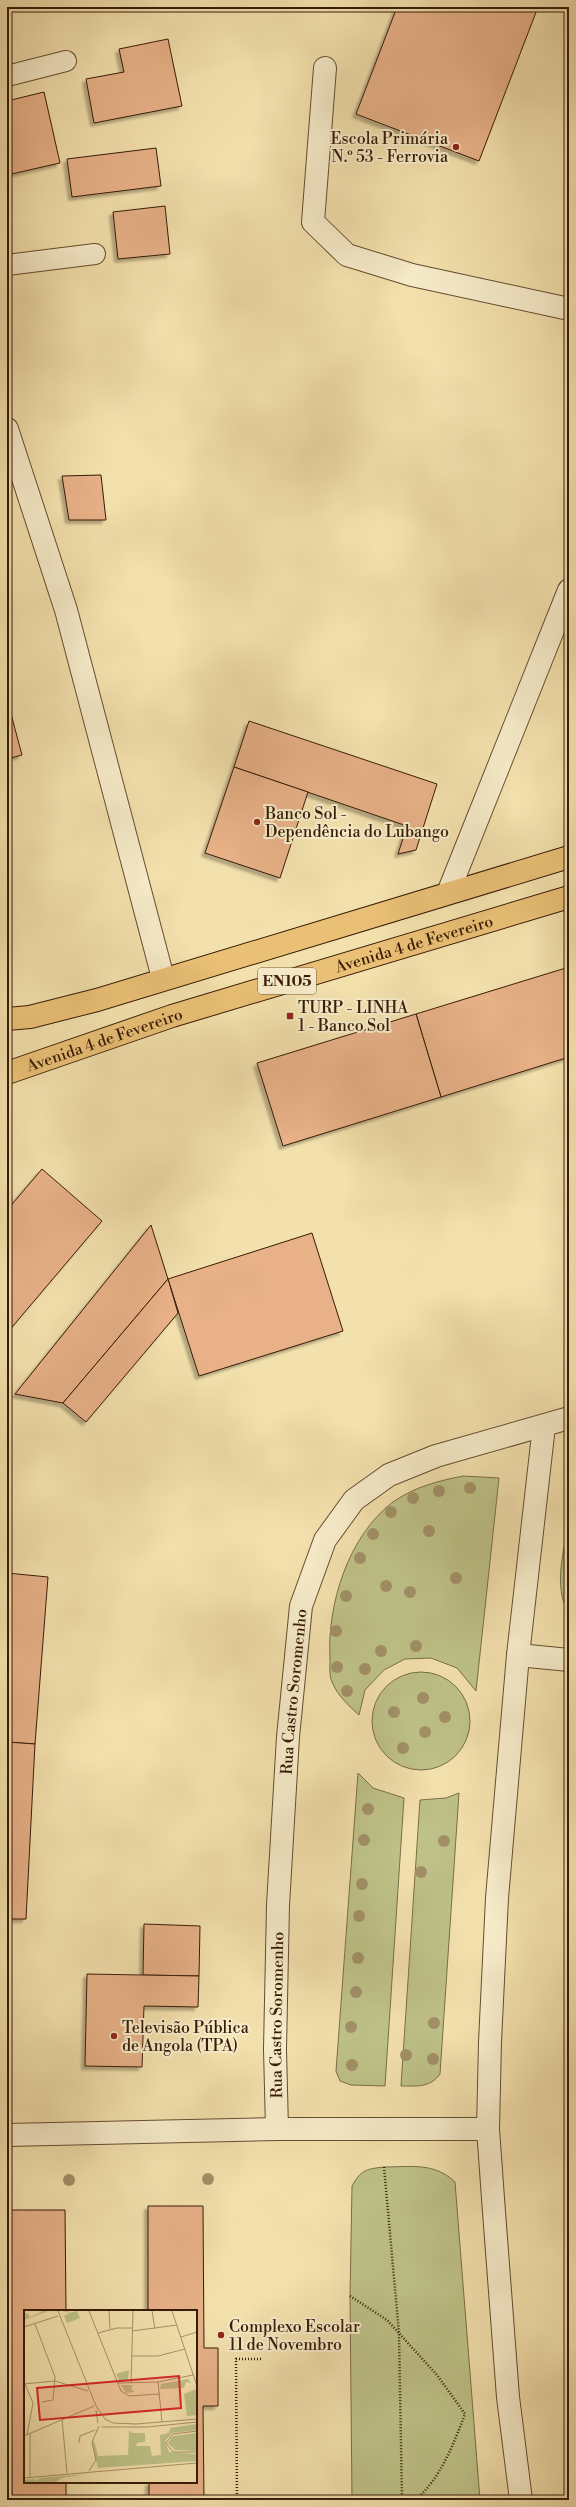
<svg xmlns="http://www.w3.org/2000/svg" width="576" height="2507" viewBox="0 0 576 2507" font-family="'Libre Bodoni',serif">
<defs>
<filter id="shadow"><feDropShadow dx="-3.5" dy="3.5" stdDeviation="1" flood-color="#0004"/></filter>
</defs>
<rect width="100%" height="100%" fill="#f3e1ad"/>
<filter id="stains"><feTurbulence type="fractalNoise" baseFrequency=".005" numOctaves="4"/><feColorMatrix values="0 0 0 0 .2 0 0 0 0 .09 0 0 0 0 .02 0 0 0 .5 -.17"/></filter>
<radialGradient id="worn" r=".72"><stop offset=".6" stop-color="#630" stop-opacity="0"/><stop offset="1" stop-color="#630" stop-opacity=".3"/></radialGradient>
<g fill="#bec288" stroke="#7a6e47">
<path d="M463,1476L499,1478L476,1691L457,1668L431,1658L405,1659L384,1670L365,1690L359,1715C348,1705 338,1696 332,1682C329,1675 330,1665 330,1658C327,1605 348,1536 393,1502C414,1487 438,1481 463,1476Z"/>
<path d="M569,1519V1613C552,1587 565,1548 569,1519Z"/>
<circle cx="421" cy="1721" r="49"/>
<path d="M358,1773L373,1788L404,1798L385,2086L351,2085L340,2081L336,2071Z"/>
<path d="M459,1793L440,2074C430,2088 416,2086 401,2086L420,1800L446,1798Z"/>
<path d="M384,2167C411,2167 434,2162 455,2182L480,2500H352L350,2296L352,2186C361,2170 366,2169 384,2167Z"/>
</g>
<g fill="#e8b188" stroke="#371b06" filter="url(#shadow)">
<path d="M397,7H538L479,161L356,114Z"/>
<path d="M168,39L182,106L94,123L86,79L124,72L119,49Z"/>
<path d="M44,92L60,163L7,175V101Z"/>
<path d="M156,148L161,186L72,197L67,159Z"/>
<path d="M165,206L170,254L118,259L113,212Z"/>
<path d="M101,475L106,520H69L62,476Z"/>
<path d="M7,699L22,755L7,759Z"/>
<path d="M249,721L437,784L416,850L398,854L407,826L234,767Z"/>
<path d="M234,767L308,792L280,878L205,853Z"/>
<path d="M569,967V1057L441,1097L416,1014Z"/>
<path d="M416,1014L441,1097L283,1146L257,1063Z"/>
<path d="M42,1169L102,1221L7,1333V1210Z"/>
<path d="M151,1225L168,1279L63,1403L15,1394Z"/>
<path d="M312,1233L343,1331L199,1376L168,1279Z"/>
<path d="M168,1279L178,1313L86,1422L63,1403Z"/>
<path d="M7,1573L48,1577L35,1744L7,1742Z"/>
<path d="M7,1742L35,1744L26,1919H7Z"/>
<path d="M144,1924L200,1926L199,1976L143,1975Z"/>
<path d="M87,1974L199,1976L198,2007L144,2006L142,2067L85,2066Z"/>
<path d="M148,2206H203L204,2348H218V2406H203L204,2500H149V2482H196V2311H148Z"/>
<path d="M10,2210H65L66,2311H25V2482H66V2500H12Z"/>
</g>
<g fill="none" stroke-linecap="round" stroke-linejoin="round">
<g stroke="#664c30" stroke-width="22">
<g id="service">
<path d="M7,76L66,61"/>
<path d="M7,265L95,254"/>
</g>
</g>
<g stroke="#664c30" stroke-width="24">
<g id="minor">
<path d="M325,68L313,222L347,255L412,275L569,309"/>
<path d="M7,429L66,610L163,978"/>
<path d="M448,893L569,590"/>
<path d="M518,1655L569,1660"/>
<path id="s1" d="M277,2129L275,2049L278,1905L288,1737L301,1606L325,1540L354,1500L389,1475L436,1456L569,1418"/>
<path d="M7,2135L277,2129H488"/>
<path d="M521,2500L508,2397L494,2212L488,2129L490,2042L497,1898L518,1655L544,1426"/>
</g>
</g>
<g stroke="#371b06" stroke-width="24">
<g id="primary">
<path d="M7,1019L30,1017L97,1000L569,857"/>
<path id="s2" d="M7,1073L172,1016L569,897"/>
</g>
</g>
<g stroke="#371b06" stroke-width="2.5" stroke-dasharray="1 2" stroke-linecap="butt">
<path d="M384,2167L399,2333L402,2500"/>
<path d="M350,2296L387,2320L437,2375L465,2414C454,2443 440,2480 415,2500"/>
<path d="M237,2500L236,2359H263"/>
</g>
<use href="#service" stroke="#f7ecca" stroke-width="20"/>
<use href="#minor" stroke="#f7ecca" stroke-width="22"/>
<use href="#primary" stroke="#eac076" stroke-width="22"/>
</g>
<g fill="#a29067">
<circle cx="470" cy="1488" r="6"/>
<circle cx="439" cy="1491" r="6"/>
<circle cx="413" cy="1498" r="6"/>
<circle cx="391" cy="1512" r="6"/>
<circle cx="429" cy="1531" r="6"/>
<circle cx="373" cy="1534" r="6"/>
<circle cx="360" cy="1558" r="6"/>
<circle cx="456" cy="1578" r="6"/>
<circle cx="386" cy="1586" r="6"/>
<circle cx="410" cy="1592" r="6"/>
<circle cx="346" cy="1596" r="6"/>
<circle cx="336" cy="1631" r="6"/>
<circle cx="416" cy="1646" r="6"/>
<circle cx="381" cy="1651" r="6"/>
<circle cx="337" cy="1667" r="6"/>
<circle cx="365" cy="1669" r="6"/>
<circle cx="347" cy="1691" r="6"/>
<circle cx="423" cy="1698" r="6"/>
<circle cx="394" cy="1712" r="6"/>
<circle cx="445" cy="1717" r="6"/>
<circle cx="425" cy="1732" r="6"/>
<circle cx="403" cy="1748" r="6"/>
<circle cx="368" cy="1809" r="6"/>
<circle cx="364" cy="1840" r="6"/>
<circle cx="444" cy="1841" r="6"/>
<circle cx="421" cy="1872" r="6"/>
<circle cx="362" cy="1884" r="6"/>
<circle cx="359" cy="1916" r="6"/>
<circle cx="358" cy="1958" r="6"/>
<circle cx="356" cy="1992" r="6"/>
<circle cx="434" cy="2023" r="6"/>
<circle cx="351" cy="2027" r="6"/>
<circle cx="406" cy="2055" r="6"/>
<circle cx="433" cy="2059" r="6"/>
<circle cx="352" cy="2065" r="6"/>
<circle cx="208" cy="2179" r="6"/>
<circle cx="69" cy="2180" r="6"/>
</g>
<g fill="#8f2418" stroke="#f7ecca" stroke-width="1.5">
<circle cx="456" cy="147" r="4"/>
<circle cx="257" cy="822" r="4"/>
<rect x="286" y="1012" width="8" height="8" rx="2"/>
<circle cx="114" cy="2036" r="4"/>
<circle cx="221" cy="2335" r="4"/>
</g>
<g text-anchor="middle" stroke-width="4" stroke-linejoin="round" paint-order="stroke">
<rect fill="#f7ecca" stroke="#715a41" stroke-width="1" x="258" y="968" width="58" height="26" rx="3"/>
<g font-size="15" font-weight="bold" fill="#371b06">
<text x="287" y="986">EN105</text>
</g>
<g font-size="16" fill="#371b06" stroke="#f7ecca" text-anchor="start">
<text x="448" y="144" text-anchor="end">Escola Primária<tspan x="448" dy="18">N.º 53 - Ferrovia</tspan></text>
<text x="265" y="819">Banco Sol -<tspan x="265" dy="18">Dependência do Lubango</tspan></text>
<text x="298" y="1013">TURP - LINHA<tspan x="298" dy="18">1 - Banco Sol</tspan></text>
<text x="122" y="2033">Televisão Pública<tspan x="122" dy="18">de Angola (TPA)</tspan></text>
<text x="229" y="2332">Complexo Escolar<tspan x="229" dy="18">11 de Novembro</tspan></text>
</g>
<g font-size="16" fill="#371b06" stroke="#f7ecca">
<text dy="6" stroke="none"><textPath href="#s2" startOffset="427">Avenida 4 de Fevereiro</textPath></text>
<text dy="6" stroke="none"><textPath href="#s2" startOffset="103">Avenida 4 de Fevereiro</textPath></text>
<text dy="6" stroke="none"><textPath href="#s1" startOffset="438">Rua Castro Soromenho</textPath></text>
<text dy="6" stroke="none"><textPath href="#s1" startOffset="114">Rua Castro Soromenho</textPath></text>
</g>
</g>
<g transform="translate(24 2310)">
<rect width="173" height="173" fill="#f3e1ad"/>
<path d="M19,1H24L0,10V4L3,3L6,7ZM39,1H44L45,3L53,1L56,8L43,13L40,6L46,3ZM105,60L104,70H95L92,64ZM164,69L167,73L162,72L160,78L136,79L137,74ZM97,75H109L107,79L111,82L102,83ZM172,79L173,105L163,106L160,84ZM173,114V120L148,123L141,131L145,142L173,144V151L74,158L68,134L70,130L74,146L104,145L105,120L108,123H121V132L113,133L112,136H126L128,146L137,145L136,125L145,123L146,118ZM173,123V141L151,140L144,133L149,126ZM63,164L38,168L32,172H0V170L10,169L12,171L16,168Z" fill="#bec288"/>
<path fill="none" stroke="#a8926a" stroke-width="1" d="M34,1L72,96L81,109L89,113L112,114L173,109M65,1L97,81L105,86L135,84M85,1L86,19M128,1L131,19M148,1L173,76M11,14L31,67L29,90L18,92M0,17L34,6M108,21L153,15M74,23L93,18H108M157,27L173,22M107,46H134L161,39M134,72L138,112M94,73L134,72L169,65M107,73L109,1M0,74L31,71L64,81M1,74L9,93L3,125M72,100L74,113M38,109L43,163M78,117H123L173,112M173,121L149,124L142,133L149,142H173M0,126L70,96M55,133L56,126L71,120M65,161L72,150L68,132L75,116M6,167V123M0,168L173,153"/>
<path fill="#d62828" fill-opacity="0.15" stroke="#d62828" stroke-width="2" d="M155,66L157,98L16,110L13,78Z"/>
<rect width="173" height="173" fill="none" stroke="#371b06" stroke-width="2"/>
</g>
<rect width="576" height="2507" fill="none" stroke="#f3e1ad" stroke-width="24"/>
<rect x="8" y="8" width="560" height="2491" fill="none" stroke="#371b06" stroke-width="2"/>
<rect x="12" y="12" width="552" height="2483" fill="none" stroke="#371b06"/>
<rect width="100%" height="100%" filter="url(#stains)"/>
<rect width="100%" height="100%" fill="url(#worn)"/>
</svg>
